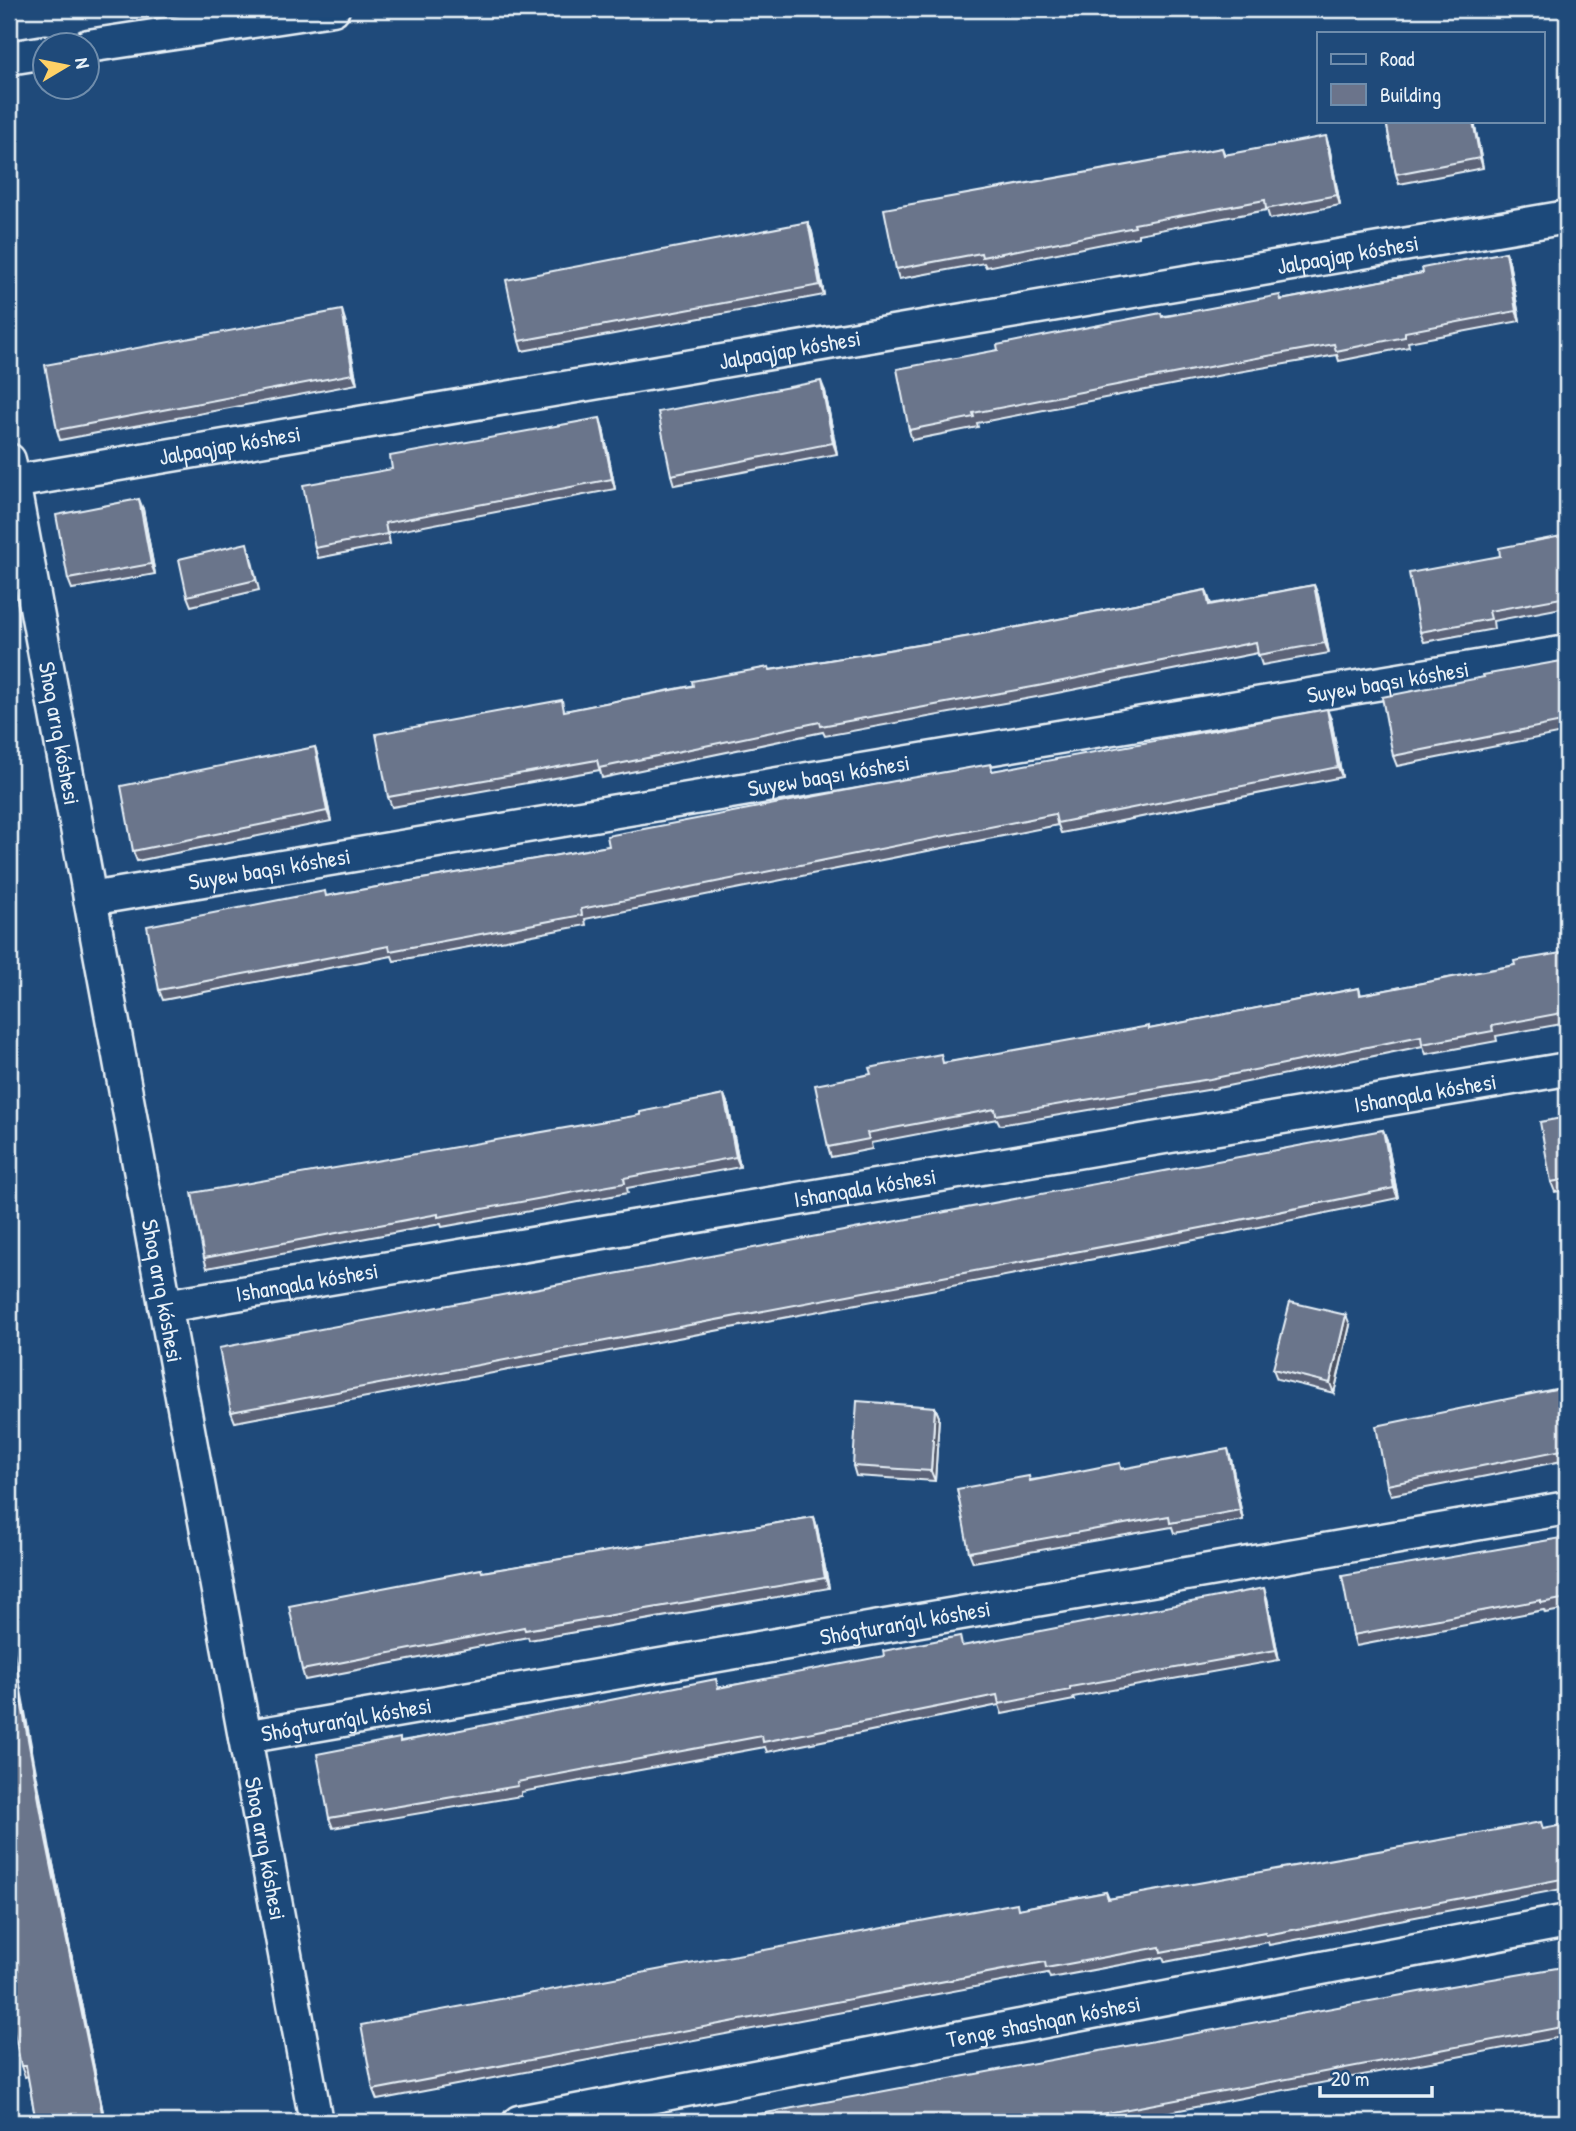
<svg xmlns="http://www.w3.org/2000/svg" width="1576" height="2131" viewBox="0 0 1576 2131" font-family="'Patrick Hand',sans-serif">
<rect width="100%" height="100%" fill="#1f4a7a"/>
<filter id="ink" filterUnits="userSpaceOnUse"><feTurbulence type="fractalNoise" baseFrequency=".0143" numOctaves="2"/><feDisplacementMap in="SourceGraphic" scale="14" xChannelSelector="R" yChannelSelector="G"/><feConvolveMatrix kernelMatrix="1 2 1 2 8 2 1 2 1" color-interpolation-filters="sRGB"/></filter>
<g filter="url(#ink)">
<g fill="none" stroke-linecap="round" stroke-linejoin="round">
<g stroke="#e8f1f8" stroke-width="37">
<g id="street">
<path d="M88,46L333,9"/>
<path d="M9,58L46,52"/>
<path id="s1" d="M9,460L316,2122"/>
<path id="s2" d="M13,482L1567,217"/>
<path id="s3" d="M90,899L1567,652"/>
<path id="s4" d="M165,1306L1567,1069"/>
<path id="s5" d="M245,1737L1567,1508"/>
<path id="s6" d="M519,2122L1567,1921"/>
</g>
</g>
<use href="#street" stroke="#1f4a7a" stroke-width="32"/>
</g>
<g fill="#5c6478" stroke="#e8f1f8" stroke-width="2">
<path d="M1386,121H1474L1483,168L1399,184L1396,174Z"/>
<path d="M1329,146L1340,205L1270,219L1267,210L1138,234V237L986,267L984,263L899,279L896,269L1222,148L1225,155Z"/>
<path d="M808,222L812,232L824,295L522,351L519,341Z"/>
<path d="M1506,252L1509,262L1520,321L1408,342L1409,347L1339,361L1337,355L1227,374L977,423L978,427L912,440L909,430L998,350L1163,316L1281,300L1423,273Z"/>
<path d="M345,320L357,384L60,440L57,430Z"/>
<path d="M825,391L837,454L674,485L671,475Z"/>
<path d="M603,428L615,489L388,533L390,544L318,558L315,548Z"/>
<path d="M143,509L155,574L72,589L68,579Z"/>
<path d="M1567,535V607L1493,621L1494,629L1424,642L1420,632L1500,556Z"/>
<path d="M250,553L259,590L191,606L187,596Z"/>
<path d="M1314,585L1318,595L1329,653L1262,665L1258,653L1042,696L825,736L823,732L602,778L600,770L392,807L388,797L566,711L770,670L977,635L1206,590L1211,604Z"/>
<path d="M1567,660V732L1397,766L1393,756Z"/>
<path d="M1331,719L1342,777L1061,833L1058,825L585,919L586,925L394,961L392,956L163,1000L159,990L327,896L609,846L994,771Z"/>
<path d="M315,747L318,757L331,821L137,861L133,851Z"/>
<path d="M1567,952V1023L1496,1036L1497,1041L1426,1054L1423,1046L1213,1089L1000,1125L997,1119L871,1143L872,1149L831,1157L828,1147L944,1063L1150,1029L1359,988L1361,995L1515,965Z"/>
<path d="M724,1095L728,1105L740,1167L627,1188L628,1193L442,1227L441,1224L207,1268L204,1258L640,1115Z"/>
<path d="M1567,1117V1190L1555,1192L1551,1182Z"/>
<path d="M1383,1130L1387,1140L1398,1198L1205,1238L235,1422L231,1412Z"/>
<path d="M1350,1325L1334,1393L1277,1379L1273,1369Z"/>
<path d="M1567,1390V1460L1391,1495L1387,1485Z"/>
<path d="M935,1407L939,1417L935,1481L856,1476L853,1466Z"/>
<path d="M1231,1459L1243,1520L1174,1533L1172,1527L973,1562L969,1552L1031,1480L1122,1469Z"/>
<path d="M814,1517L817,1527L829,1588L529,1640L528,1637L305,1680L302,1670L483,1572Z"/>
<path d="M1567,1537V1609L1545,1613L1544,1610L1356,1646L1353,1635Z"/>
<path d="M9,1598L14,1621L9,1622Z"/>
<path d="M1267,1598L1279,1660L1073,1697L1074,1700L1002,1714L999,1705L767,1752L765,1747L521,1792V1796L333,1828L329,1818L401,1741L964,1646Z"/>
<path d="M1567,1824V1888L1269,1945L1268,1942L1165,1962L1163,1957L1050,1978L1048,1973L377,2100L373,2090L1019,1909L1106,1892L1109,1899Z"/>
<path d="M50,1849L105,2122H36L28,2076L25,2077L21,2066Z"/>
<path d="M1565,1973H1567V2036L1117,2122H717Z"/>
</g>
<g fill="#4b5161" stroke="#e8f1f8" stroke-width="2">
<path d="M1473,121H1474L1483,168L1480,158Z"/>
<path d="M1326,136L1329,146L1340,205L1337,195Z"/>
<path d="M808,222L812,232L824,295L820,285Z"/>
<path d="M1506,252L1509,262L1520,321L1516,311Z"/>
<path d="M342,310L345,320L357,384L353,374Z"/>
<path d="M821,381L825,391L837,454L833,443Z"/>
<path d="M600,418L603,428L615,489L612,479Z"/>
<path d="M139,499L143,509L155,574L151,564Z"/>
<path d="M1314,585L1318,595L1329,653L1325,643Z"/>
<path d="M1327,709L1331,719L1342,777L1338,767Z"/>
<path d="M315,747L318,757L331,821L327,811Z"/>
<path d="M724,1095L728,1105L740,1167L736,1157Z"/>
<path d="M1383,1130L1387,1140L1398,1198L1394,1188Z"/>
<path d="M1346,1315L1350,1325L1334,1393L1330,1383Z"/>
<path d="M935,1407L939,1417L935,1481L931,1471Z"/>
<path d="M1228,1449L1231,1459L1243,1520L1240,1510Z"/>
<path d="M814,1517L817,1527L829,1588L825,1578Z"/>
<path d="M1264,1588L1267,1598L1279,1660L1276,1650Z"/>
<path d="M9,1598L14,1621L10,1611Z"/>
<path d="M9,1624L50,1849L105,2122H104L46,1839L9,1634Z"/>
</g>
<g fill="#6b748b" stroke="#e8f1f8" stroke-width="2">
<path d="M1386,121H1473L1480,158L1396,174Z"/>
<path d="M1326,136L1337,195L1266,209L1265,200L1134,224L1135,227L982,257L981,253L896,269L884,209L1222,148L1224,155Z"/>
<path d="M808,222L820,285L519,341L506,280Z"/>
<path d="M1506,252L1516,311L1405,332V337L1336,351L1334,344L1224,364L973,413L974,417L909,430L897,369L998,350L997,345L1161,313L1162,317L1280,295L1281,300L1423,273L1422,268Z"/>
<path d="M342,310L353,374L57,430L45,365Z"/>
<path d="M821,381L833,443L671,475L658,412Z"/>
<path d="M600,418L612,479L385,523L387,534L315,548L303,485L392,469L390,456Z"/>
<path d="M139,499L151,564L68,579L56,515Z"/>
<path d="M1567,535V597L1489,611L1491,619L1420,632L1409,573L1500,556L1499,548Z"/>
<path d="M247,543L256,580L187,596L179,559Z"/>
<path d="M1314,585L1325,643L1258,655L1256,642L1038,686L821,726L820,722L599,768L597,760L388,797L376,734L562,700L564,711L693,686L692,681L769,667L770,670L977,635L1206,590L1209,605Z"/>
<path d="M1567,660V721L1393,756L1382,697L1484,677L1483,675Z"/>
<path d="M1327,709L1338,767L1057,823L1055,814L581,909L582,915L390,951L389,946L159,990L147,926L325,891L326,896L609,846L607,836L900,780L991,764L992,771Z"/>
<path d="M315,747L327,811L133,851L121,786Z"/>
<path d="M1567,952V1012L1492,1026L1493,1031L1422,1044L1421,1036L1210,1079L996,1115L995,1109L867,1133L869,1139L828,1147L815,1085L871,1074L869,1068L941,1054L943,1063L1149,1026V1029L1359,988L1360,995L1515,965L1514,961Z"/>
<path d="M724,1095L736,1157L624,1178L625,1183L438,1217V1214L204,1258L192,1193L640,1115V1112Z"/>
<path d="M1567,1117V1179L1551,1182L1540,1122Z"/>
<path d="M1383,1130L1394,1188L1201,1228L231,1412L219,1348Z"/>
<path d="M1290,1302L1346,1315L1330,1383L1273,1369Z"/>
<path d="M1565,1387V1391L1567,1390V1449L1387,1485L1376,1426Z"/>
<path d="M857,1401L935,1407L931,1471L853,1466Z"/>
<path d="M1228,1449L1240,1510L1170,1523L1169,1516L969,1552L957,1489L1029,1476L1030,1481L1120,1463L1121,1469Z"/>
<path d="M814,1517L825,1578L525,1630L524,1627L302,1670L289,1606L481,1569L482,1572Z"/>
<path d="M1567,1537V1598L1541,1603V1600L1353,1635L1342,1576Z"/>
<path d="M1264,1588L1276,1650L1070,1687V1690L999,1704L997,1695L763,1742L762,1736L517,1782L518,1786L329,1818L317,1754L400,1738V1742L716,1679L718,1688L884,1656L883,1651L960,1636L962,1646Z"/>
<path d="M9,1634L46,1839L104,2122H36L26,2066H21L9,2008Z"/>
<path d="M1541,1822L1543,1829L1567,1824V1878L1266,1935L1265,1932L1161,1952L1160,1947L1046,1968L1045,1962L373,2090L361,2025L1017,1903L1018,1909L1106,1892L1108,1899Z"/>
<path d="M1563,1967L1564,1973H1567V2026L1060,2122H717L1451,1986Z"/>
</g>
</g>
<g text-anchor="middle" stroke-width="5" stroke-linejoin="round" paint-order="stroke">
<g font-size="23" fill="#e8f1f8" stroke="#1f4a7a">
<text dy="8" stroke="none"><textPath href="#s2" startOffset="1354">Jalpaqjap kóshesi</textPath></text>
<text dy="8" stroke="none"><textPath href="#s2" startOffset="788">Jalpaqjap kóshesi</textPath></text>
<text dy="8" stroke="none"><textPath href="#s2" startOffset="220">Jalpaqjap kóshesi</textPath></text>
<text dy="8" stroke="none"><textPath href="#s3" startOffset="1316">Suyew baqsı kóshesi</textPath></text>
<text dy="8" stroke="none"><textPath href="#s1" startOffset="278">Shoq arıq kóshesi</textPath></text>
<text dy="8" stroke="none"><textPath href="#s3" startOffset="749">Suyew baqsı kóshesi</textPath></text>
<text dy="8" stroke="none"><textPath href="#s3" startOffset="182">Suyew baqsı kóshesi</textPath></text>
<text dy="8" stroke="none"><textPath href="#s4" startOffset="1278">Ishanqala kóshesi</textPath></text>
<text dy="8" stroke="none"><textPath href="#s4" startOffset="710">Ishanqala kóshesi</textPath></text>
<text dy="8" stroke="none"><textPath href="#s4" startOffset="144">Ishanqala kóshesi</textPath></text>
<text dy="8" stroke="none"><textPath href="#s1" startOffset="845">Shoq arıq kóshesi</textPath></text>
<text dy="8" stroke="none"><textPath href="#s5" startOffset="670">Shógturanǵıl kóshesi</textPath></text>
<text dy="8" stroke="none"><textPath href="#s5" startOffset="103">Shógturanǵıl kóshesi</textPath></text>
<text dy="8" stroke="none"><textPath href="#s1" startOffset="1412">Shoq arıq kóshesi</textPath></text>
<text dy="8" stroke="none"><textPath href="#s6" startOffset="534">Tenge shashqan kóshesi</textPath></text>
</g>
</g>
<rect width="1576" height="2131" fill="none" stroke="#1f4a7a" stroke-width="35"/>
<rect x="18" y="18" width="1541" height="2096" fill="none" stroke="#e8f1f8" stroke-width="2.5" filter="url(#ink)"/>
<rect x="1317" y="32" width="228" height="91" fill="#1f4a7a" stroke="#6f8dac" stroke-width="2"/>
<rect x="1331" y="54" width="35" height="10" fill="#1f4a7a" stroke="#6f8dac" stroke-width="2"/>
<text x="1380" y="66" font-size="21" fill="#e8f1f8">Road</text>
<rect x="1331" y="84" width="35" height="21" fill="#6b748b" stroke="#6f8dac" stroke-width="2"/>
<text x="1380" y="102" font-size="21" fill="#e8f1f8">Building</text>
<g transform="translate(66 66) rotate(80)"><circle r="33" fill="#1f4a7a" stroke="#6f8dac" stroke-width="2"/>
<path d="M0-5L12 26L0 18L-12 26Z" fill="#ffd166"/>
<text y="-10" font-size="19" font-weight="bold" text-anchor="middle" fill="#e8f1f8">N</text>
</g>
<path d="M1320 2086v10h112v-10" fill="none" stroke="#e8f1f8" stroke-width="3.5"/>
<text x="1331" y="2086" font-size="21" fill="#e8f1f8" stroke="#1f4a7a" stroke-width="5" paint-order="stroke">20 m</text>
</svg>
